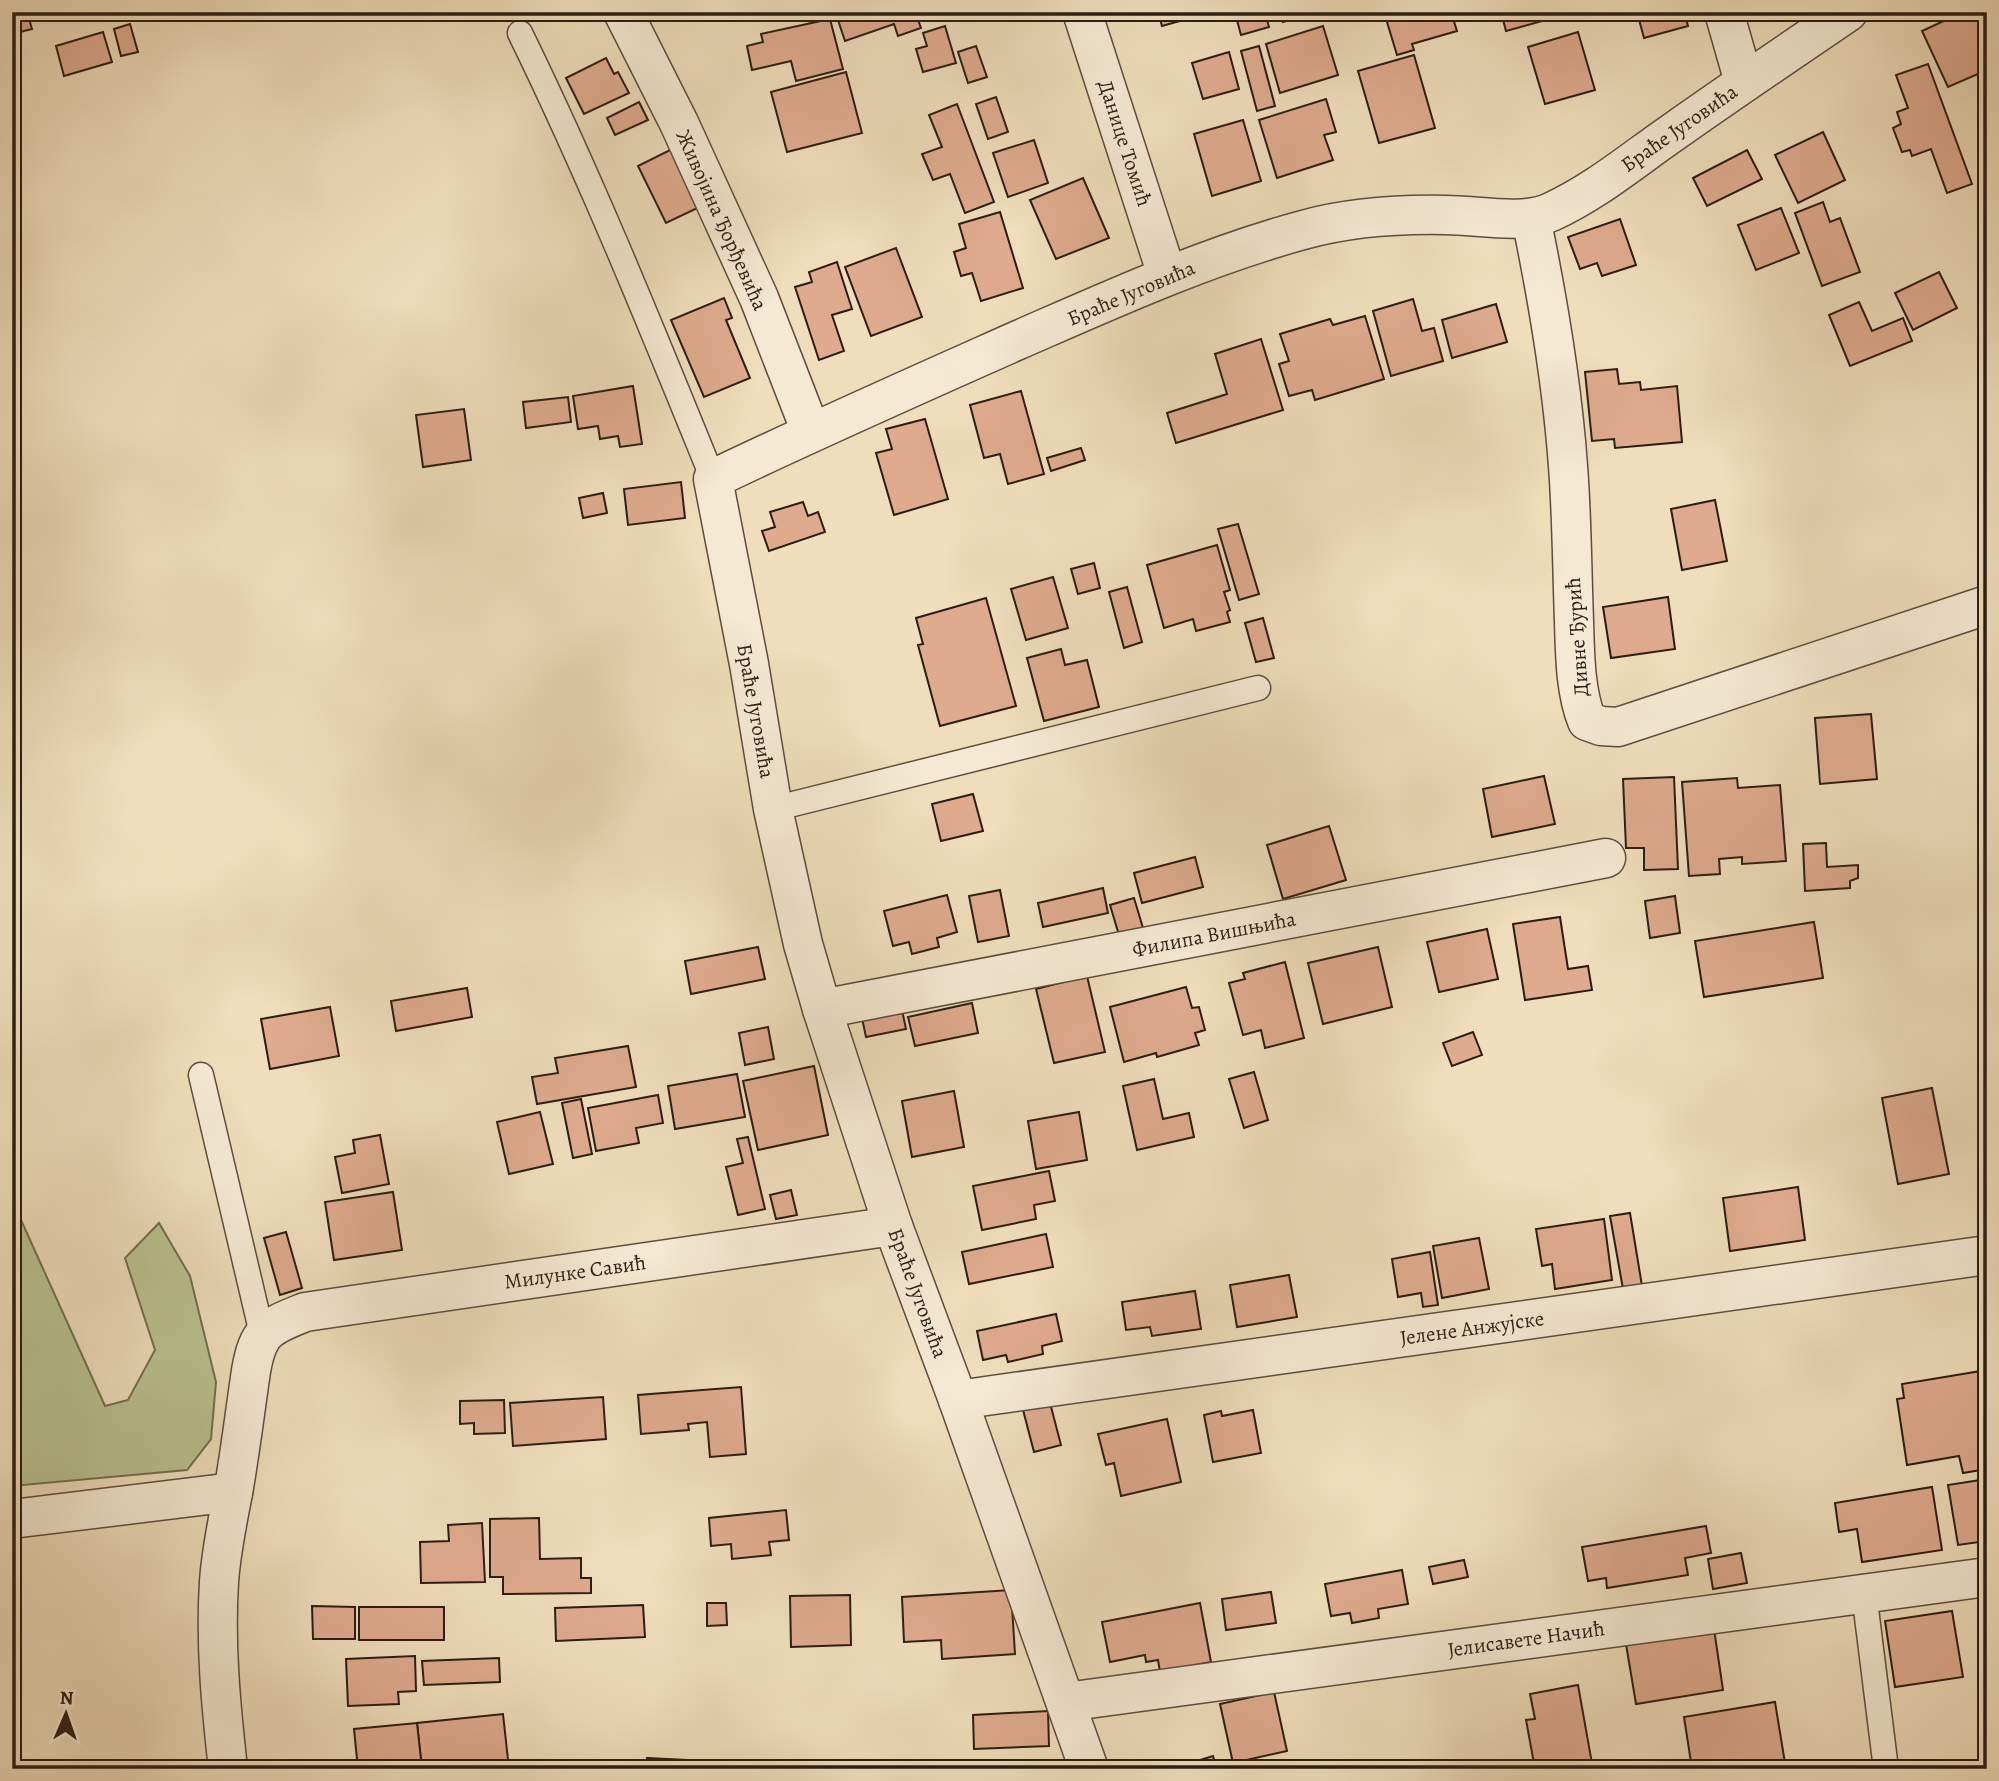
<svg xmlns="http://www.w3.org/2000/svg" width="1999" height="1781" viewBox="0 0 1999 1781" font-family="Alegreya,serif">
<rect width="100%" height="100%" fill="#efddbb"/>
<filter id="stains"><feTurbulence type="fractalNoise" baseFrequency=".00286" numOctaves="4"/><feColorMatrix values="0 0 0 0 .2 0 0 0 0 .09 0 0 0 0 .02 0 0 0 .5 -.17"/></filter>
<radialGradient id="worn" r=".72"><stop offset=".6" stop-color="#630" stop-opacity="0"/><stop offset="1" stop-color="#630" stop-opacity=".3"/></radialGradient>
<path fill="#b9c190" stroke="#726f52" stroke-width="2" d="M12,1200L105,1406L128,1400L155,1350L125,1258L159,1223L190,1276L216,1382L211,1439L187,1470L12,1486Z"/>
<g fill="#dfaa8e" stroke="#2c1d14" stroke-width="2">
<path d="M12,12H27L32,29L12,34Z"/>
<path d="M841,12H915L921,28L898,36L894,24L845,41L836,14Z"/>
<path d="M1158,12H1212L1162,26Z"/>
<path d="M1265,12L1269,27L1241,35L1235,13Z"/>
<path d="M1280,12H1302L1303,16L1283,22Z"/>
<path d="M1384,12H1451L1457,31L1412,44L1414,50L1397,55Z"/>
<path d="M1501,12H1568V14L1506,31Z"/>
<path d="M1637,12H1684L1688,26L1644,38Z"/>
<path d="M1963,12H1979L1987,30V70L1948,87L1922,31Z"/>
<path d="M830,19L843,69L796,81L791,61L752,70L747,46L763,42L761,34Z"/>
<path d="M130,24L138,52L121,56L114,29Z"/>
<path d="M945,26L956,63L923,72L916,49L927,46L923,33Z"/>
<path d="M1323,26L1338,75L1280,93L1266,44Z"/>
<path d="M103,32L112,62L64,76L56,46Z"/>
<path d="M1578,32L1595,90L1545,104L1528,47Z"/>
<path d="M976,46L987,77L968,83L958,52Z"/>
<path d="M1259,46L1275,106L1257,111L1241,51Z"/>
<path d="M1229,52L1239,89L1203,99L1192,63Z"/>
<path d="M1414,55L1435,128L1379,143L1358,71Z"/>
<path d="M606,58L614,74L618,72L629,93L584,114L566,78Z"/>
<path d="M1928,64L1972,184L1947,193L1931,149L1912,156L1910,150L1902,152L1893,128L1901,124L1897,112L1908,108L1896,75Z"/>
<path d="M846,72L862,133L787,152L771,92Z"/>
<path d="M996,97L1008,132L988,139L976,104Z"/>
<path d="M1326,99L1336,132L1324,135L1333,160L1277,178L1259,120Z"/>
<path d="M639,102L648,120L615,135L607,118Z"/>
<path d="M957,104L994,202L965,213L950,174L933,180L922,154L942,147L929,115Z"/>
<path d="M1243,120L1261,181L1212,196L1194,134Z"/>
<path d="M1823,132L1845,180L1798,203L1775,155Z"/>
<path d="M1034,140L1048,183L1008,197L993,153Z"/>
<path d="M680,145L708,203L666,223L638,166Z"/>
<path d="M1747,150L1762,179L1707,206L1693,178Z"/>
<path d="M1083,178L1109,238L1056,259L1030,200Z"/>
<path d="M1823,202L1830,222L1840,218L1860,272L1822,286L1795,213Z"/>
<path d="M1781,208L1799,253L1756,270L1738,225Z"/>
<path d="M1000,212L1023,288L981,301L972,273L961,276L954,252L966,248L959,224Z"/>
<path d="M1620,219L1636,265L1602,276L1597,263L1580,269L1568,237Z"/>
<path d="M896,248L922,317L871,336L845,267Z"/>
<path d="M837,262L852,309L832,315L844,351L819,360L795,287L812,282L809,272Z"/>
<path d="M1939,272L1957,308L1913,330L1895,293Z"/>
<path d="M1987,293V315L1981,294Z"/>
<path d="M724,298L732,318L726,320L750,378L704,397L671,320Z"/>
<path d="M1413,299L1422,331L1434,328L1443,361L1391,376L1373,311Z"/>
<path d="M1859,302L1872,331L1903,318L1912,341L1850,366L1829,315Z"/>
<path d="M1496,304L1507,342L1452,358L1442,320Z"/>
<path d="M1365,316L1384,379L1315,400L1312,390L1289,396L1279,364L1289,361L1280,334L1330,319L1333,325Z"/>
<path d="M1261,339L1283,410L1176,443L1167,413L1227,394L1215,354Z"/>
<path d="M1617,369L1619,384L1640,382L1641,390L1677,386L1682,442L1615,448L1614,439L1592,441L1585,372Z"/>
<path d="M633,386L642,444L620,447L618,436L600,439L598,426L578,429L573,396Z"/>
<path d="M1021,391L1044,474L1008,484L1000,454L984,458L970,405Z"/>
<path d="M568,397L571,422L526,428L523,402Z"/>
<path d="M464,409L471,460L423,467L416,415Z"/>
<path d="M925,419L948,499L894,515L876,453L892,449L886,429Z"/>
<path d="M1081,448L1085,460L1051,471L1047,458Z"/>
<path d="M681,482L685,518L628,525L624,489Z"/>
<path d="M603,493L607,513L583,518L579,498Z"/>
<path d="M1715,500L1727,561L1682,570L1671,509Z"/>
<path d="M803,502L808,516L818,512L825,532L769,551L762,531L775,527L770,512Z"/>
<path d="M1238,524L1259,594L1239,600L1218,529Z"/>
<path d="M1217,545L1230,590L1224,592L1230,610L1227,612L1230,622L1196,631L1193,619L1164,628L1147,565Z"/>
<path d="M1094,563L1100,588L1078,594L1071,569Z"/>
<path d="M1053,577L1068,628L1026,640L1011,589Z"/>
<path d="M1127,587L1142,642L1124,648L1109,592Z"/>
<path d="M1668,597L1675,649L1611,658L1603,607Z"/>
<path d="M986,598L1016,706L940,726L918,645L923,644L916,618Z"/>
<path d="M1263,618L1274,658L1256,662L1245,623Z"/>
<path d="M1061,649L1065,665L1087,660L1099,707L1044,721L1027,658Z"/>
<path d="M1871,714L1877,779L1820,784L1815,718Z"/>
<path d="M1544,776L1555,824L1492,837L1483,789Z"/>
<path d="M1674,777L1678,869L1644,870V848H1626L1623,779Z"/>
<path d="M1737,778L1738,788L1780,785L1786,861L1742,864V857L1719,859L1720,874L1689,876L1682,782Z"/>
<path d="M973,794L983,831L941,841L932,804Z"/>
<path d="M1329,826L1346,880L1283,899L1267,845Z"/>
<path d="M1826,843L1827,867L1858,865V878L1850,881V888L1805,891L1803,844Z"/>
<path d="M1195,857L1203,887L1142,903L1134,873Z"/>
<path d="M1103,888L1108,913L1043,927L1038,903Z"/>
<path d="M1000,890L1009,936L978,942L969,896Z"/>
<path d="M947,895L957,932L937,938L939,947L912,954L909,942L893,946L884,911Z"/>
<path d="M1675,896L1680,933L1650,938L1645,901Z"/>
<path d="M1134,898L1143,928L1119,935L1110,905Z"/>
<path d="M1560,917L1568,969L1588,966L1592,990L1525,1000L1513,924Z"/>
<path d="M1814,922L1823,978L1704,997L1695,941Z"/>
<path d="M1487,929L1498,979L1439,992L1427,942Z"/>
<path d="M758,947L765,979L691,994L685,961Z"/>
<path d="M1378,947L1392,1007L1323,1024L1308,963Z"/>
<path d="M1285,962L1304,1038L1265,1048L1261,1030L1243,1035L1229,983L1245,979L1243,973Z"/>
<path d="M1087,976L1105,1052L1054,1063L1036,989Z"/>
<path d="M1186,987L1192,1008L1199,1007L1205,1030L1195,1033L1199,1045L1157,1057L1156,1053L1124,1062L1110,1007Z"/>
<path d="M467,988L472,1017L396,1031L391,1001Z"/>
<path d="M972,1003L978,1033L915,1046L908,1017Z"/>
<path d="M330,1007L339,1056L270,1069L261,1019Z"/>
<path d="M902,1010L906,1029L866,1037L862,1018Z"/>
<path d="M768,1027L774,1059L745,1065L739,1033Z"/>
<path d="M1473,1032L1482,1055L1452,1066L1443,1043Z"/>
<path d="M628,1046L636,1087L537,1104L532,1077L558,1073L555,1058Z"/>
<path d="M814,1066L828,1135L758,1150L743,1081Z"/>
<path d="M1254,1072L1268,1120L1244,1128L1229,1079Z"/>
<path d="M737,1074L745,1117L675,1129L668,1086Z"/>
<path d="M1154,1079L1163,1119L1189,1113L1194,1137L1137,1150L1123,1086Z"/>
<path d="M1932,1088L1949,1174L1898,1184L1882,1098Z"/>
<path d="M954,1091L964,1147L912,1157L902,1101Z"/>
<path d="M658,1095L663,1123L636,1128L639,1143L596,1151L588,1108Z"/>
<path d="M581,1099L592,1154L573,1158L562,1103Z"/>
<path d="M540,1112L553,1164L509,1174L497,1122Z"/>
<path d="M1079,1112L1087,1160L1036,1169L1028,1121Z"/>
<path d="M380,1135L389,1184L342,1193L335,1157L355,1153L353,1140Z"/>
<path d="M748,1137L765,1209L738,1215L726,1167L743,1163L737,1139Z"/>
<path d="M1049,1171L1055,1201L1034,1205L1036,1219L982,1230L973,1186Z"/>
<path d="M1798,1187L1805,1240L1730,1251L1723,1198Z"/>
<path d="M791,1190L797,1215L776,1219L770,1195Z"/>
<path d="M393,1192L402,1250L334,1260L325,1202Z"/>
<path d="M1630,1213L1642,1286L1623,1289L1610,1216Z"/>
<path d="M1604,1219L1612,1280L1555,1289L1552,1264L1542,1266L1536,1229Z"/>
<path d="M286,1232L302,1288L280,1295L264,1238Z"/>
<path d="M1046,1234L1053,1267L969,1284L962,1252Z"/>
<path d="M1479,1238L1489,1289L1442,1298L1433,1246Z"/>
<path d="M1430,1252L1438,1305L1423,1307L1421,1293L1398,1297L1392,1259Z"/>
<path d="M1289,1275L1297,1317L1237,1327L1230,1285Z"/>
<path d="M1195,1291L1201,1329L1152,1336L1150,1327L1126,1330L1122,1302Z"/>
<path d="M1056,1314L1062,1341L1042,1346L1043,1354L1008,1362L1006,1355L983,1360L977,1331Z"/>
<path d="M1987,1370V1469L1963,1473L1959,1456L1907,1465L1897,1399L1904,1398L1902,1384Z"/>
<path d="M741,1387L746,1454L710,1457L707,1422L688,1424L689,1430L641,1434L638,1395Z"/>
<path d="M603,1397L606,1439L513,1446L510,1403Z"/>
<path d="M1049,1399L1061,1445L1034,1452L1022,1406Z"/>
<path d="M504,1400L505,1433L474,1434V1423L460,1424V1401Z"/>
<path d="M1253,1410L1261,1453L1213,1462L1204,1415L1221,1411L1222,1416Z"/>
<path d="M1167,1419L1181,1482L1121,1496L1114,1463L1106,1465L1098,1434Z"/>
<path d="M1987,1479V1541L1958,1545L1948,1485Z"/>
<path d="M1932,1487L1942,1550L1862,1562L1857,1529L1839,1532L1835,1503Z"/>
<path d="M786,1510L789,1540L769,1542L771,1555L732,1559L731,1544L711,1546L709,1518Z"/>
<path d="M539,1518L540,1559L581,1558V1578H591V1593L503,1594V1577H490V1519Z"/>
<path d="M482,1523L485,1582L421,1583L420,1542L449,1541L448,1525Z"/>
<path d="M1706,1526L1711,1553L1685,1558L1688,1575L1607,1588L1606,1578L1588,1581L1582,1547Z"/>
<path d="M1741,1553L1747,1583L1713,1589L1708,1559Z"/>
<path d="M1464,1560L1468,1577L1433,1584L1429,1567Z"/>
<path d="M1402,1570L1408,1604L1378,1609L1379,1618L1352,1623L1350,1613L1331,1616L1325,1584Z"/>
<path d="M1011,1590L1015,1654L942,1659L941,1640L904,1642L902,1597Z"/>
<path d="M1271,1592L1276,1623L1226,1630L1222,1599Z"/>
<path d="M850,1595L851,1645L791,1647L790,1596Z"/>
<path d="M707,1603H726L727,1625L707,1626Z"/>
<path d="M1200,1603L1211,1662L1160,1672L1158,1660L1146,1662L1145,1655L1110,1662L1102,1622Z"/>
<path d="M643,1605L645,1637L556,1641L555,1608Z"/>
<path d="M312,1606L355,1607V1639H313Z"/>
<rect x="359" y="1607" width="85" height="33"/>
<path d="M1952,1611L1963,1677L1895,1687L1885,1621Z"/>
<path d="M1714,1629L1723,1690L1636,1704L1626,1644Z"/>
<path d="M415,1656L416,1691L398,1692L399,1704L348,1706L346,1659Z"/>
<path d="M499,1658L500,1682L424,1685L422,1661Z"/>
<path d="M1578,1685L1593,1769H1535L1526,1720L1535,1719L1530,1694Z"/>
<path d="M1274,1692L1287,1751L1233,1763L1220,1704Z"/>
<path d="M1775,1702L1786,1769H1692L1684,1717Z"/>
<path d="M1048,1711L1049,1746L974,1749L973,1715Z"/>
<path d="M503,1714L509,1769H422L417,1723Z"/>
<path d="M417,1723L422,1769H358L354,1729Z"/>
<path d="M1213,1756L1217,1769H1171Z"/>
<path d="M647,1758L687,1760L686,1769H646Z"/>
<path d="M690,1762L717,1763V1768L724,1769H690Z"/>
<path d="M1329,1762L1330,1769H1297Z"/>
<path d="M556,1763V1769H518V1764Z"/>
<path d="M1987,1764V1769H1960V1767Z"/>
<path d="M334,1765V1769H306Z"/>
</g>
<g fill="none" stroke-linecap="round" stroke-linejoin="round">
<g stroke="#5d4d3e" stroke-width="27">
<g id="service">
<path d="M520,33C591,178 652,329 713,479"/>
<path d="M773,809L1258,688"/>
<path d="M201,1075L262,1334"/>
<path d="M1864,1593L1886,1769"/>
</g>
</g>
<g stroke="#5d4d3e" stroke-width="41">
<g id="minor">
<path d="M623,12L679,123L759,298L811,432"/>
<path d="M1082,12L1167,275"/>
<path d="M1724,12L1744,82"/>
<path d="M1531,218C1548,300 1562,383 1568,466C1572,518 1572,569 1574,621C1575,654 1575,691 1587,721L1601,726L1618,727L1987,605"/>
<path d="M822,1009L1606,858"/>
<path d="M958,1400L1987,1255"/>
<path d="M12,1519L233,1492"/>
<path d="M1066,1702L1987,1577"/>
<path d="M228,1769C221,1706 215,1645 219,1582C221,1552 227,1523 233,1493C240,1453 245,1412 251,1371C258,1330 268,1327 305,1312L893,1226"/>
<path d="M1089,1769L958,1400L893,1226L822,1009L803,944L773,809L749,664L713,479C813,431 915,386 1016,341C1110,300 1204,257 1303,230C1350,217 1398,214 1446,215C1478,215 1523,225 1551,212C1595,192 1633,160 1672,133C1730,92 1789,52 1848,12"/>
</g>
</g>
<use href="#service" stroke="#f5e9d3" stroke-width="24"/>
<use href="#minor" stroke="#f5e9d3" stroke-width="38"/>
</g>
<g text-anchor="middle" stroke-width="5" stroke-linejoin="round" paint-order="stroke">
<g font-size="21" fill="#2c1d14" stroke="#f5e9d3">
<text transform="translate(1679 128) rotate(-35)" y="7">Браће Југовића</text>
<text transform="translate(1125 143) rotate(72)" y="7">Данице Томић</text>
<text transform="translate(722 220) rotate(66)" y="7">Живојина Ђорђевића</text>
<text transform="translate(1131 293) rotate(-23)" y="7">Браће Југовића</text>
<text transform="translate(1577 637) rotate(-94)" y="7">Дивне Ђурић</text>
<text transform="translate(756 711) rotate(80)" y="7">Браће Југовића</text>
<text transform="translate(1214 934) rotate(-11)" y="7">Филипа Вишњића</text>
<text transform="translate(575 1272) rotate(-8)" y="7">Милунке Савић</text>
<text transform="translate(918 1293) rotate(70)" y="7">Браће Југовића</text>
<text transform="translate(1472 1328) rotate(-8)" y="7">Јелене Анжујске</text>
<text transform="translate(1526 1639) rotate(-8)" y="7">Јелисавете Начић</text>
</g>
</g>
<rect width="1999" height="1781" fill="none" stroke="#efddbb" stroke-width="42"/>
<rect x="14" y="14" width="1971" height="1753" fill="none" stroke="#2c1d14" stroke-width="3.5"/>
<rect x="21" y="21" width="1957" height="1739" fill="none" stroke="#2c1d14" stroke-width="2"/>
<g transform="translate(66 1714) rotate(2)" stroke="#f5e9d3" stroke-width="5" paint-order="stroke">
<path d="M0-5L12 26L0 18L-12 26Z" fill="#2c1d14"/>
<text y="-10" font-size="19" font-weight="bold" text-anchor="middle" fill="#2c1d14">N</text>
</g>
<rect width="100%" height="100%" filter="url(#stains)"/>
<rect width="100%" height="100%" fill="url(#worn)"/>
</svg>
